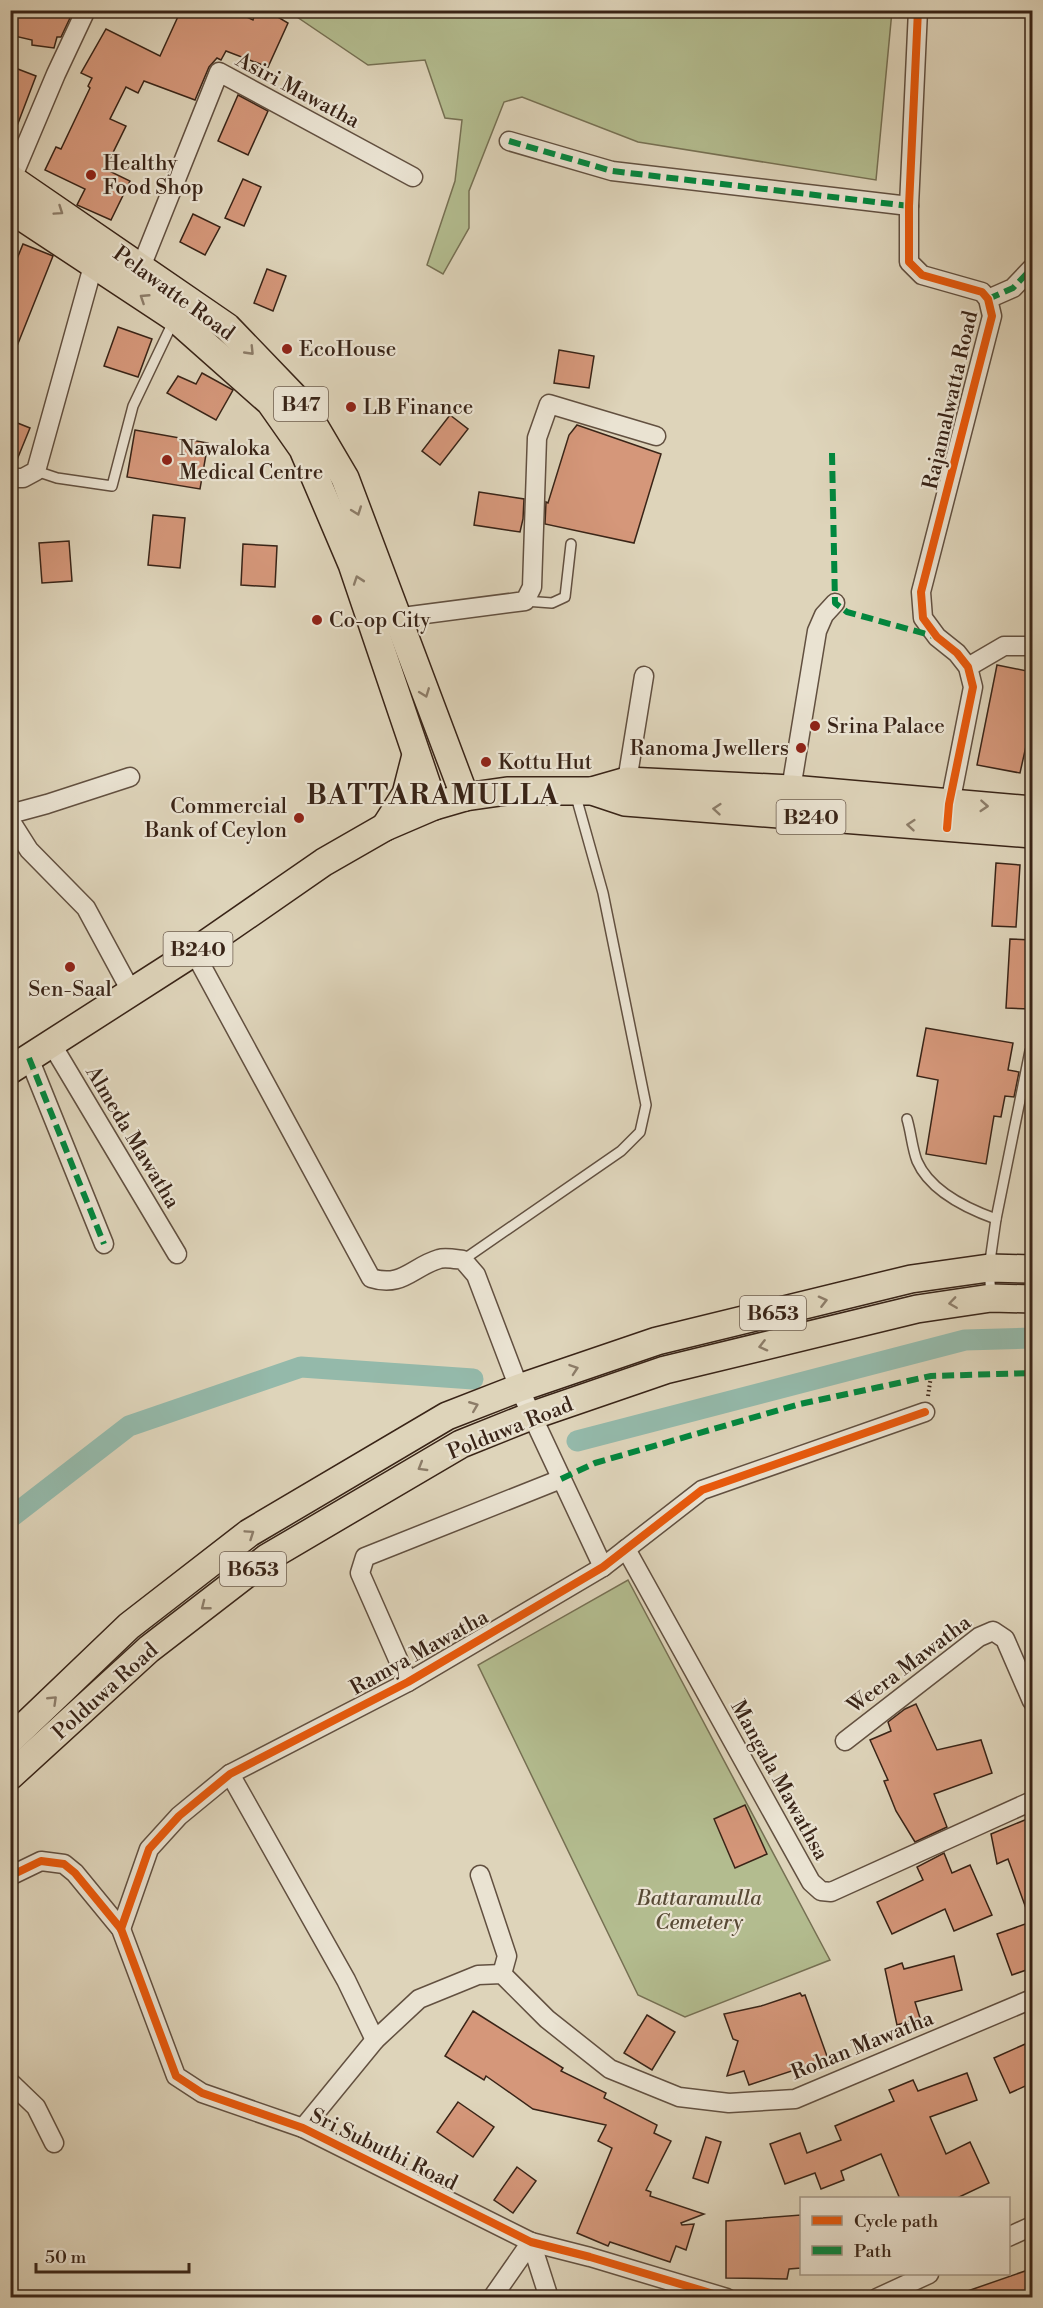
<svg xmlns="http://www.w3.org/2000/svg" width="1043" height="2308" viewBox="0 0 1043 2308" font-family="'Libre Bodoni',serif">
<rect width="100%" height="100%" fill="#ded4ba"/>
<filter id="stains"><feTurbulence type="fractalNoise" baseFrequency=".00333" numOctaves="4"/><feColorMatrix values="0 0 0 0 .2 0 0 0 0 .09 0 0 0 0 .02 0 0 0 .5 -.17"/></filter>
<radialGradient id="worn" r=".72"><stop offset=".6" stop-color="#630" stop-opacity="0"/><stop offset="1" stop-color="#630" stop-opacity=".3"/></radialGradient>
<g fill="#b3bc8f" stroke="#767053" stroke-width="1.5">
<path d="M299,11H892L876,180L638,142L522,97L504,102L469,191V228L443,274L427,265L455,181L462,120L445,118L425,60L368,65L297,17Z"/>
<path d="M628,1580L830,1960L685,2017L638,1995L478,1665Z"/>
</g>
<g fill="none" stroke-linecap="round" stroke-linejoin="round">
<g stroke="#94b9aa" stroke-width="21">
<path d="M577,1441L965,1340L1032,1338"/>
<path d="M10,1518L129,1426L301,1367L473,1379"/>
</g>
</g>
<g fill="#d5977a" stroke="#392417" stroke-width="1.5">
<path d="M10,10H71L70,18L61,37H57L54,48L32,45V40L10,35Z"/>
<path d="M181,10H232L253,20L256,10H266L288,23L268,67L226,51L221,60L217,58L209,67L195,100L144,81L138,93L126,87L110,119L126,126L105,169L130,181L111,220L77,205L85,189L45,170L56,147L61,149L90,88L88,86L92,78L81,73L106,29L160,56Z"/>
<path d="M10,66L36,76L12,139H10Z"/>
<path d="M238,95L268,111L248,155L218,141Z"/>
<path d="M243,179L261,187L244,226L225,218Z"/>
<path d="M193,214L220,227L205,255L180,242Z"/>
<path d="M23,244L53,256L11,361L10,276Z"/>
<path d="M267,269L286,276L273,311L254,303Z"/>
<path d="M118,327L152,339L138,377L104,366Z"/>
<path d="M559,350L594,356L589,388L554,383Z"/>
<path d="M202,373L233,390L216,420L167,393L178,376L196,384Z"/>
<path d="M450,415L468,429L440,465L422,451Z"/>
<path d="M10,420L30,428L14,467H10Z"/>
<path d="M577,425L661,454L634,543L545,524L546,502L548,503L569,435Z"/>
<path d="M135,430L208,443L200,489L127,477Z"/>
<path d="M479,492L524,499L523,519L520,532L474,525Z"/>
<path d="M153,515L185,518L180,568L148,565Z"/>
<path d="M69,541L72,581L42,583L39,543Z"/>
<path d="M243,544L277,546L275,587L241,585Z"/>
<path d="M997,665L1032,672V747L1026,746L1020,773L977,765Z"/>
<path d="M996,863L1020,865L1016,927L992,926Z"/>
<path d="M1010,939L1032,940V999H1030V1009L1006,1008Z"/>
<path d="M926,1028L1013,1043L1008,1070L1019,1072L1014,1097L1005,1096L1001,1117L994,1116L986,1164L926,1154L938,1080L917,1076Z"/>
<path d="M916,1704L937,1750L981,1740L992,1773L934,1794L947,1827L915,1842L896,1811L884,1781L888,1780L870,1740L891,1731L888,1722L905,1709Z"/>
<path d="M745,1805L767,1854L735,1868L714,1819Z"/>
<path d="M1032,1817V1968L1012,1975L997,1934L1031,1922L1008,1859L997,1864L991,1834Z"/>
<path d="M944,1853L952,1873L970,1865L992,1915L954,1931L945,1909L892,1934L877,1902L923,1880L917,1867Z"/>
<path d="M954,1956L962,1990L915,2002L920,2018L897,2025L885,1969L902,1963L904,1969Z"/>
<path d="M800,1993L802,1996L805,1995L828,2059L749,2085L744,2071L727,2076L738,2041L733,2039L724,2014L761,2006Z"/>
<path d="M473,2011L563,2068L561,2071L606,2093L604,2098L657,2125L654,2133L671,2141L646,2190L651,2192L650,2196L704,2214L681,2223L682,2225L694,2224L686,2250L676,2246L670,2262L610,2242L608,2246L577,2233L612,2148L598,2141L606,2125L533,2109L486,2076L484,2080L445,2056Z"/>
<path d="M647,2015L675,2032L652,2070L624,2053Z"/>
<path d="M1032,2041V2083L1010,2093L994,2058Z"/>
<path d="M967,2073L977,2100L930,2117L946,2154L970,2142L989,2183L955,2199H900L881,2154L841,2171L844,2180L821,2189L815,2173L785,2184L770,2144L800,2133L807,2153L841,2140L835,2126L894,2101L889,2090L913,2080L918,2091Z"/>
<path d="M458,2102L494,2127L473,2157L437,2132Z"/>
<path d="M706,2137L721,2142L708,2183L693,2178Z"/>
<path d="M517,2167L536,2181L513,2213L494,2200Z"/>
<path d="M801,2215V2268L789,2269L787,2279L726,2278V2221Z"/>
<path d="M1028,2270L1032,2284V2298H957L956,2295Z"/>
</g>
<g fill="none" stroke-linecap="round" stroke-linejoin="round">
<g stroke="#625040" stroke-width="12">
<g id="lane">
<path d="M36,471L57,478L112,486L133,406L174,320"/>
<path d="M525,601L552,603L565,597L571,544"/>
<path d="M907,1119C911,1132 912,1148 917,1161C930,1191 968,1209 996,1219"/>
<path d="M463,1260L621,1151L640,1132L646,1105L603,893L575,793"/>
<path d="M991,1296L989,1268L996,1219L1030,1051L1032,1048"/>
</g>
</g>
<g stroke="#625040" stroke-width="21">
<g id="street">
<path d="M918,10L909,206V262L922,275L982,292L988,299L992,316L921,592L923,618L937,637L957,653L968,667L973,687L948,814"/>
<path d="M509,141L612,171L909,206"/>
<path d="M10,183L56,74L86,10"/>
<path d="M141,267L219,72L413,177"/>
<path d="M988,299L1013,288L1032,268"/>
<path d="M10,478H23L36,471L93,266"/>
<path d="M387,619L525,601L532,587L537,438L549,404L656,436"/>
<path d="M968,667L1004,646H1032"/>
<path d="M627,781L644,676"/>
<path d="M791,789L817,631L824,615L835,603"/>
<path d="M10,814L47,804L130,777"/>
<path d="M10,820L29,850L86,908L132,993"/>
<path d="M194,952L371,1278C402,1288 412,1267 439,1259C445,1257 455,1259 463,1260L476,1275L519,1388L603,1567"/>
<path d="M51,1043L177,1254"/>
<path d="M29,1058L104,1244"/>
<path d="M626,1549L811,1882L821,1891L831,1892L1032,1801"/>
<path d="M408,1682L360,1573L365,1557L561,1479"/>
<path d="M845,1741L979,1637L993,1631L1005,1639L1032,1701"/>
<path d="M230,1774L346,1980L375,2040"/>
<path d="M480,1875L507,1956L502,1974"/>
<path d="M10,1876L41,1861L64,1864L75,1873L121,1929L176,2076L202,2093L303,2128L531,2242L590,2257L727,2298"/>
<path d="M121,1929L149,1849L179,1816L230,1774L408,1682L603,1567L702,1490L925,1412"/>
<path d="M10,2082L36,2107L54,2143"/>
<path d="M303,2128L375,2040L419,1999L478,1975L502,1974L547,2019L610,2069L679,2097L729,2103L795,2099L1032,1999"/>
<path d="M1008,2237L1032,2226"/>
<path d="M531,2242L549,2298"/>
<path d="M492,2298L531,2242"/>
<path d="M877,2298L929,2274"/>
</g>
</g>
<g stroke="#392417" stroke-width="30">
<g id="primary">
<path d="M10,178L227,327L302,405L345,478L465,797"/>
<path d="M10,209L175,318L270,402L303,449L352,564L434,806"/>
<path d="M592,791L627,781L791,789L1032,810"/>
<path d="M385,827L406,794L416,755"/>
<path d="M10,1070L194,952L324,862L385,827L434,806L465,797L507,791H592L625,802L1032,834"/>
<path d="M10,1740L129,1626L249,1533L447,1416L519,1388L657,1341L911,1279L989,1268L1032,1269"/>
<path d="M10,1776L149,1649L267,1558L461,1444L531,1416L665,1370L917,1309L991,1298L1032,1299"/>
</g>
</g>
<path stroke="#392417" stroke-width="4" stroke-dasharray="1.5 3" stroke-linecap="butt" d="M928,1396L931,1376"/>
<use href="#lane" stroke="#eae3d2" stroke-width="9"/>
<use href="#street" stroke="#eae3d2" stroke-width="18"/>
<use href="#primary" stroke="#ded4ba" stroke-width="27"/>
<g stroke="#00873e" stroke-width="6" stroke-dasharray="12 6" stroke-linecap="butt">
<path d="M509,141L612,171L909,206"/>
<path d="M988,299L1013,288L1032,268"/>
<path d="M832,453L835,603L847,612L937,637"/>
<path d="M29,1058L104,1244"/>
<path d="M561,1479L595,1463L800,1404L931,1376L1032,1373"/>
</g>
<g stroke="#eae3d2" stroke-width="11">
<g id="cycleway">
<path d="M918,10L909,206V262L922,275L982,292L988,299L992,316L921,592L923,618L937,637L957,653L968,667L973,687L949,804L947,828"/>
<path d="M10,1876L41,1861L64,1864L75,1873L121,1929L176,2076L202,2093L303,2128L531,2242L590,2257L727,2298"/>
<path d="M121,1929L149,1849L179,1816L230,1774L408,1682L603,1567L702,1490L925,1412"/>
</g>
</g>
<use href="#cycleway" stroke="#e8590c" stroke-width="8"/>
</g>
<defs><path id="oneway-chevron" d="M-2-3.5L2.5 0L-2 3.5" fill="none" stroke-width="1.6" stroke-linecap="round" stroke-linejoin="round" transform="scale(1.5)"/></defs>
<g stroke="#8c7c68">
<use href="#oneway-chevron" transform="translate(59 211) rotate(34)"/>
<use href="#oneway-chevron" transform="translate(144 298) rotate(-147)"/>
<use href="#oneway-chevron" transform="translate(250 351) rotate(46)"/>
<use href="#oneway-chevron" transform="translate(357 511) rotate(70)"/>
<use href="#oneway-chevron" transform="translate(358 580) rotate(-109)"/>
<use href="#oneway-chevron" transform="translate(425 693) rotate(69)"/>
<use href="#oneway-chevron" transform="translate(984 806) rotate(4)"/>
<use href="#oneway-chevron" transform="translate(717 809) rotate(-175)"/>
<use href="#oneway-chevron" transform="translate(911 825) rotate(-175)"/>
<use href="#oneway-chevron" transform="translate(823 1301) rotate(-14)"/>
<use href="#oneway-chevron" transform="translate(953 1303) rotate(172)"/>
<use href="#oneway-chevron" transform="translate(763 1346) rotate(166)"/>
<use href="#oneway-chevron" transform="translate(574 1369) rotate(-19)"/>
<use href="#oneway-chevron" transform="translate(474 1406) rotate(-22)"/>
<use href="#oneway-chevron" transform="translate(422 1467) rotate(149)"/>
<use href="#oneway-chevron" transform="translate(250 1534) rotate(-34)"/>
<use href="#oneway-chevron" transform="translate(205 1606) rotate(142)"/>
<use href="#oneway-chevron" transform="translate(53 1700) rotate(-44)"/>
</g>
<g fill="#8f2418" stroke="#eae3d2" stroke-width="2">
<circle cx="91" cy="175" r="6"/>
<circle cx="287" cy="349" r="6"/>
<circle cx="351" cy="407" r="6"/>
<circle cx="167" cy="460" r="6"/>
<circle cx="317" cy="620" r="6"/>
<circle cx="815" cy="726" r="6"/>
<circle cx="801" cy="748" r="6"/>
<circle cx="486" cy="762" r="6"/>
<circle cx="299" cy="818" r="6"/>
<circle cx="70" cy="967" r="6"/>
</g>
<g text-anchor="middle" stroke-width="4.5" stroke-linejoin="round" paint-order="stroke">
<g fill="#eae3d2" stroke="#6e5d4f" stroke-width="1.5">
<rect x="274" y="387" width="54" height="34" rx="4.5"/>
<rect x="776.5" y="800" width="69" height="34" rx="4.5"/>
<rect x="163.5" y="932" width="69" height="34" rx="4.5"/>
<rect x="740" y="1296" width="66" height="34" rx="4.5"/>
<rect x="220" y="1552" width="66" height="34" rx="4.5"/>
</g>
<g font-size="20" font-weight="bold" fill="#392417">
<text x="301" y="411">B47</text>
<text x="811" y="824">B240</text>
<text x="198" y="956">B240</text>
<text x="773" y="1320">B653</text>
<text x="253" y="1576">B653</text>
</g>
<g font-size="21" fill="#392417" stroke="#eae3d2">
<text transform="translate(298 90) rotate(28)" y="7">Asiri Mawatha</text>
<text transform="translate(174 293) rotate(36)" y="7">Pelawatte Road</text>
<text transform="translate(950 400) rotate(-77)" y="7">Rajamalwatta Road</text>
<text transform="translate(133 1137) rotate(59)" y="7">Almeda Mawatha</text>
<text transform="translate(510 1428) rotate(-22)" y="7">Polduwa Road</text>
<text transform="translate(419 1652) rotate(-29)" y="7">Ramya Mawatha</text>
<text transform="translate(909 1664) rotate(-37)" y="7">Weera Mawatha</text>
<text transform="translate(105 1691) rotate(-42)" y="7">Polduwa Road</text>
<text transform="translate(780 1780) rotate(61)" y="7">Mangala Mawathsa</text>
<text transform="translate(862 2045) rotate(-22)" y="7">Rohan Mawatha</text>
<text transform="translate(384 2149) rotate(26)" y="7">Sri Subuthi Road</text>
</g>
<g font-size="21" fill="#392417" stroke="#eae3d2" text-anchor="start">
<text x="103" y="170">Healthy<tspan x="103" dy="24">Food Shop</tspan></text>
<text x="299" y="356">EcoHouse</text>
<text x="363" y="414">LB Finance</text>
<text x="179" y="455">Nawaloka<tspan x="179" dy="24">Medical Centre</tspan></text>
<text x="329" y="627">Co-op City</text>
<text x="827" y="733">Srina Palace</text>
<text x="789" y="755" text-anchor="end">Ranoma Jwellers</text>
<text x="498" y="769">Kottu Hut</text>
<text x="287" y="813" text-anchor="end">Commercial<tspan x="287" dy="24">Bank of Ceylon</tspan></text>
<text x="70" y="996" text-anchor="middle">Sen-Saal</text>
</g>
<g font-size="21" font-style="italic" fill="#584a35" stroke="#eae3d2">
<text x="699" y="1905">Battaramulla<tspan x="699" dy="24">Cemetery</tspan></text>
</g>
<g font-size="27" font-weight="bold" letter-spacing="1.5" fill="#392417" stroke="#eae3d2">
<text x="433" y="804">BATTARAMULLA</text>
</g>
</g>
<rect width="1043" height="2308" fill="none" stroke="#ded4ba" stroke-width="36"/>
<rect x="12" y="12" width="1019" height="2284" fill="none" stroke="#392417" stroke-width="3"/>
<rect x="18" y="18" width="1007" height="2272" fill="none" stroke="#392417" stroke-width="1.5"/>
<rect x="800" y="2197" width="210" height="78" fill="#eae3d2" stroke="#a39787" stroke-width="1.5"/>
<rect x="812" y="2216" width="30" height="9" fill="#e8590c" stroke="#a39787" stroke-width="1.5"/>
<text x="854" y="2227" font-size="18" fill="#392417">Cycle path</text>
<rect x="812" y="2246" width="30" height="9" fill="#00873e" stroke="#a39787" stroke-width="1.5"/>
<text x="854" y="2257" font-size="18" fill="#392417">Path</text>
<path d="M36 2263v9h153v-9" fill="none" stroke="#392417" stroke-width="3"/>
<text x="45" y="2263" font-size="18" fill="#392417" stroke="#eae3d2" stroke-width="4.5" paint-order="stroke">50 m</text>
<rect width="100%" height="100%" filter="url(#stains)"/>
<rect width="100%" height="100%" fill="url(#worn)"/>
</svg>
